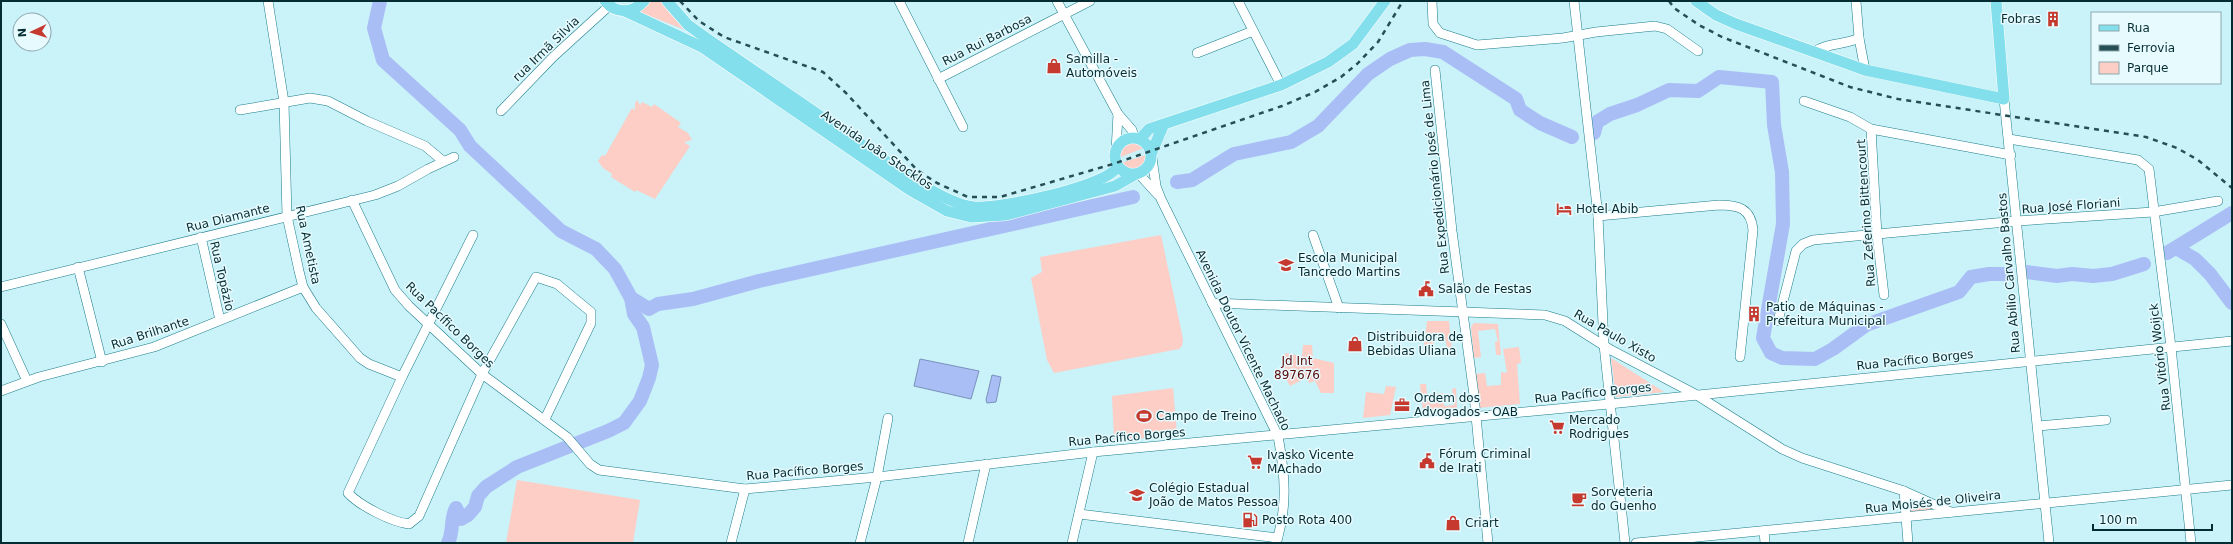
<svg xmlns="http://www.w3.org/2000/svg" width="2233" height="544" viewBox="0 0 2233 544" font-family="'DejaVu Sans',sans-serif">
<rect width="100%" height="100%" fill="#caf2f9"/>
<g fill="#fccec6">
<path d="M652,1H664L688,31L637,11Z"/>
<path d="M637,100L640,105L642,102L652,107L654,104L681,123L678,127L688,133L692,140L684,142L690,146L655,199L636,190L635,192L611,177L612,174L603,168L598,161L602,155L605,156L632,108L635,110V103Z"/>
<path d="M1130,141L1137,142L1144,148L1118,158L1120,148Z"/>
<path d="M1146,155L1143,165L1136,169H1126L1121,163Z"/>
<path d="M1161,235L1183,339L1182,346L1179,349L1054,373L1047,360L1031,278L1042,272L1040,257Z"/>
<path d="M1427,321H1449L1452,351L1446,352L1447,348L1444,333L1433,334L1435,352L1423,353Z"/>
<path d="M1474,323L1498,324L1501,355H1496L1495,342L1498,341L1495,329L1478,331L1481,357L1474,358L1471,327Z"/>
<path d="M1303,345H1312L1313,358L1334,363V393H1321L1315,381L1309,383L1306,378L1290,386L1284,375L1285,353L1302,356Z"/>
<path d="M1519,347L1521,363L1517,364L1520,404L1478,408L1475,374L1485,373L1487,386L1501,385V372L1507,373L1503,349Z"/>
<path d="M1611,358L1664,392L1616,397Z"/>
<path d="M1420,384H1426L1427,394L1443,393L1444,406L1454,405L1452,389L1456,388L1457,408L1423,412Z"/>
<path d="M1386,386L1396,387L1390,415L1363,418L1366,392L1384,394Z"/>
<path d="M1173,388L1177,433L1175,436L1118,440L1114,439L1112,396Z"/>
<path d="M517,480L640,500L633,543H506Z"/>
<path d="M1908,499L1938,510L1909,512Z"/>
</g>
<g fill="#aabef6" stroke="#7892bb">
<path d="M920,359L979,371L971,399L914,386Z"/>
<path d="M992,375L1001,377L996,402L987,403L986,400Z"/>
</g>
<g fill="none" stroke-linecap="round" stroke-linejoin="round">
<g stroke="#aabef6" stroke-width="14">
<path d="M380,1L374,28L383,60L460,130L470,146L561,231L596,249L615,269L631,298L649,309L658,304L693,299L759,281L1133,197"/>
<path d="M1594,133L1597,122L1610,114L1637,105L1669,90L1698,91L1719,77L1772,82L1774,125L1782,172L1783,224L1763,338L1771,353L1782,358L1815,359L1833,349L1866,325L1959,292L1971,277L1989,274H2006"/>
<path d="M1177,182L1192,180L1234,154L1291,142L1318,126L1368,74L1390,59L1410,50L1425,49L1443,52L1516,99L1520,110L1540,123L1572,137"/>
<path d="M2176,248L2195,259L2210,274L2232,303"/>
<path d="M2167,253L2232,213"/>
<path d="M2026,272L2057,276L2072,274L2093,276L2112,274L2144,264"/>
<path d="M448,543C454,531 450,519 456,508L461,519L468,515L475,507L478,496L486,487L517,467L608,431L624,423L640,401L649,378L652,365L643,327L634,314L631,298"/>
</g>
<g stroke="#1b7d8a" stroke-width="10">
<g id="minor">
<path d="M268,1L284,102L287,216L299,271L303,287L316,308L360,358L369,364L402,377"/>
<path d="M899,1L963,127"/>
<path d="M1057,1L1118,114L1132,130L1134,137"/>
<path d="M1238,1L1281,85"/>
<path d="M1432,1L1433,24L1440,33L1477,45L1563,38L1596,32L1655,26L1667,29L1698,51"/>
<path d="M1574,1L1598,216L1604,345L1625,543"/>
<path d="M1856,1L1859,38L1865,70"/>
<path d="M1814,52C1826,43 1845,45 1859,38"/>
<path d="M1197,53L1253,31"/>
<path d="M1435,70L1452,231L1474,395L1488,543"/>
<path d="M938,79L1090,1"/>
<path d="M2004,99L2049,543"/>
<path d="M1804,101L1850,117L1871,129L2011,155"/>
<path d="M240,110L310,98L328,101L367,121L425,146L443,161"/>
<path d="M501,111L553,57L609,6"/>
<path d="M1871,129L1877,235L1884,295"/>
<path d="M2009,139L2138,160L2149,169L2171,347L2191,543"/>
<path d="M1116,151L1118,114"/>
<path d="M1152,158L1156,186L1161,199L1278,436C1285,474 1288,506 1276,543"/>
<path d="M1139,174L1158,195"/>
<path d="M352,200L395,290L409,306L482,374L567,437L590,464L599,470L745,489L877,477L1093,452L1609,404L2232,341"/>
<path d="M1598,216L1719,205C1738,205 1751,208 1753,230L1740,357"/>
<path d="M473,235L402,377L348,493C360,506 392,522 409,524L419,516L482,374L536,277L557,284L591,312V323L545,419"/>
<path d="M1313,235L1339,308"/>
<path d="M201,237L220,320"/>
<path d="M78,267L102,362"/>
<path d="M1,287L375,195L398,186L428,169L454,157"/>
<path d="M1212,303L1545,315L1565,321L1611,350L1695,394L1782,449L1802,458L1904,491L1951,512"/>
<path d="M1778,321L1796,251L1803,244L1813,240L2017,221L2153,212L2218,201"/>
<path d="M1,324L27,381"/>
<path d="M1,391L39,377L154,347L303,287"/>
<path d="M2038,426L2106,420"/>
<path d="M1904,491L1908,543"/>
<path d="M1079,514L1278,538"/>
<path d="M1764,531L1765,543"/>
<path d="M731,543L745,489"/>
<path d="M860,543L877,477L888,418"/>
<path d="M968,543L986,464"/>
<path d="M1072,543L1093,452"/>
<path d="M1636,543L2232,485"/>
</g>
</g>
<g stroke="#fff" stroke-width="12">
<g id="major">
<path d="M605,1C616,14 632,14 644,1"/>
<path d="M667,1L688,25L709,40L918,183C935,192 955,205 974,207C999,209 1107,187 1118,166"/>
<path d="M1696,1L1716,15L1736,24L1865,70L2004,99L1996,1"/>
<path d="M625,11L702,47L910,190L947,211L971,217L1006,215L1115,186L1136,174"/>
<circle cx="1133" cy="156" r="18"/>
<path d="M1140,139L1149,129L1281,85L1328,62L1353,44L1385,1"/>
<path d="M1152,152L1163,126"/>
</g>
</g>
<use href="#minor" stroke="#fff" stroke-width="9"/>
<use href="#major" stroke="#83dfec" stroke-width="11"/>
<g stroke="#274e54" stroke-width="2.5" stroke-dasharray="5 5" stroke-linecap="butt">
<path d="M680,1L699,21L724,37L823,72L846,93L917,170L937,183L968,197H1000L1113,164L1282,106L1315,92L1341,77L1357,64L1378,42L1403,1"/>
<path d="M1669,1L1674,8L1699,25L1722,37L1850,87L1898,99L2146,137L2177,148L2198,160L2232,188"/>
</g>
</g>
<defs>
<g id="building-bare" transform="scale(1.2)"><path d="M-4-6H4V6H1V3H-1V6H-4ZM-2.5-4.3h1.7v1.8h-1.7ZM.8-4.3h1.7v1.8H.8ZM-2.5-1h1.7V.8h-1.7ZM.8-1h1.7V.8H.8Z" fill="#c6392e" stroke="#e7fbff" stroke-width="2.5" paint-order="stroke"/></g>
<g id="shop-bare" transform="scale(1.2)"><path d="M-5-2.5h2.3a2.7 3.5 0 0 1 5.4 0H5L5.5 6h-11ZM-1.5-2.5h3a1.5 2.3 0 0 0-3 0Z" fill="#c6392e" stroke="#e7fbff" stroke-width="2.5" paint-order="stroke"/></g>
<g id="hotel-bare" transform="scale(1.2)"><path d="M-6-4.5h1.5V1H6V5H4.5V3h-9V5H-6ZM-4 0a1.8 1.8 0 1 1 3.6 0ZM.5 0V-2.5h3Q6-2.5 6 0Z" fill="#c6392e" stroke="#e7fbff" stroke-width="2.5" paint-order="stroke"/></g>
<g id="school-bare" transform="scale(1.2)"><path d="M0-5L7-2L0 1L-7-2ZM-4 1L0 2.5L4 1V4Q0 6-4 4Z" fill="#c6392e" stroke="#e7fbff" stroke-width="2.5" paint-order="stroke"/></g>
<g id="civic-bare" transform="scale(1.2)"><path d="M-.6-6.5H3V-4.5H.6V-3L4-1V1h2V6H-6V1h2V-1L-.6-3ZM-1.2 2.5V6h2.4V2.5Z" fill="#c6392e" stroke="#e7fbff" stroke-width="2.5" paint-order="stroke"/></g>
<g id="office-bare" transform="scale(1.2)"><path d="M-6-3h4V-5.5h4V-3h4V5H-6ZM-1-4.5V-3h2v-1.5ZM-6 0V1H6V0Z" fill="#c6392e" stroke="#e7fbff" stroke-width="2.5" paint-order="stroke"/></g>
<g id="stadium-bare" transform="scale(1.2)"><path d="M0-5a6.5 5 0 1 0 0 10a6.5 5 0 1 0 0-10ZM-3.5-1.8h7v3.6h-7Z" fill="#c6392e" stroke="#e7fbff" stroke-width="2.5" paint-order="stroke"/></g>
<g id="supermarket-bare" transform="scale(1.2)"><path d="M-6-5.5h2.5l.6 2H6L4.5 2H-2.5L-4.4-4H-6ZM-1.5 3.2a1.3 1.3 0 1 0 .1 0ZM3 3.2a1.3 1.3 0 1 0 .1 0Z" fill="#c6392e" stroke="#e7fbff" stroke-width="2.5" paint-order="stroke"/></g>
<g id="cafe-bare" transform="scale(1.2)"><path d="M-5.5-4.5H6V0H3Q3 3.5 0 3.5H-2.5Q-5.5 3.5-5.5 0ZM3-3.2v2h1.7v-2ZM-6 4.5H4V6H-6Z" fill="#c6392e" stroke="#e7fbff" stroke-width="2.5" paint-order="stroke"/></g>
<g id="fuel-bare" transform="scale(1.2)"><path d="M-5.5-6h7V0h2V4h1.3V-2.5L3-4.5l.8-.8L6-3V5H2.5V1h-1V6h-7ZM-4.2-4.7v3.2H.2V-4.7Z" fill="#c6392e" stroke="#e7fbff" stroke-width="2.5" paint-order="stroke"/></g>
</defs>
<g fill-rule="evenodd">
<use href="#building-bare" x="2053" y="19"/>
<use href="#shop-bare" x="1054" y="66"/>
<use href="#hotel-bare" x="1564" y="209"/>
<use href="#school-bare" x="1286" y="265"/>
<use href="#civic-bare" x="1426" y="289"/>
<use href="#building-bare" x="1754" y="314"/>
<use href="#shop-bare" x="1355" y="344"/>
<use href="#office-bare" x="1402" y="405"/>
<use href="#stadium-bare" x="1144" y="416"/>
<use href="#supermarket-bare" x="1557" y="427"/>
<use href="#civic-bare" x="1427" y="461"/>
<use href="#supermarket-bare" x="1255" y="462"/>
<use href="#school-bare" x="1137" y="495"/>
<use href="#cafe-bare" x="1579" y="499"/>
<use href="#fuel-bare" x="1250" y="520"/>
<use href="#shop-bare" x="1453" y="523"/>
</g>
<g text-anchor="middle" stroke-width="3" stroke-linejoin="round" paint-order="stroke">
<g font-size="12" fill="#052c32" stroke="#e7fbff" text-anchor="start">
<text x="2041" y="23" text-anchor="end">Fobras</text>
<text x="1066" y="63">Samilla -<tspan x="1066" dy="14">Automóveis</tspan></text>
<text x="1576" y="213">Hotel Abib</text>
<text x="1298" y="262">Escola Municipal<tspan x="1298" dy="14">Tancredo Martins</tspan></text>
<text x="1438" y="293">Salão de Festas</text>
<text x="1766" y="311">Patio de Máquinas -<tspan x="1766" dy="14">Prefeitura Municipal</tspan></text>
<text x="1367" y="341">Distribuidora de<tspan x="1367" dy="14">Bebidas Uliana</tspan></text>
<text x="1414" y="402">Ordem dos<tspan x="1414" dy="14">Advogados - OAB</tspan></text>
<text x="1156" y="420">Campo de Treino</text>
<text x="1569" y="424">Mercado<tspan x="1569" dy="14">Rodrigues</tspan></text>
<text x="1439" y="458">Fórum Criminal<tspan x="1439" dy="14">de Irati</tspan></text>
<text x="1267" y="459">Ivasko Vicente<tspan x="1267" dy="14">MAchado</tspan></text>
<text x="1149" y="492">Colégio Estadual<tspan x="1149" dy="14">João de Matos Pessoa</tspan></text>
<text x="1591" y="496">Sorveteria<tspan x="1591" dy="14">do Guenho</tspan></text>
<text x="1262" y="524">Posto Rota 400</text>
<text x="1465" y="527">Criart</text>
</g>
<g font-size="12" fill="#052c32" stroke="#e7fbff">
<text transform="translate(987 40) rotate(-27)" y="4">Rua Rui Barbosa</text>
<text transform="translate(546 49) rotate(-44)" y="4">rua Irmã Silvia</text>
<text transform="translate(877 150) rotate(34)" y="4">Avenida João Stocklos</text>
<text transform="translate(1435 177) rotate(-96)" y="4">Rua Expedicionário José de Lima</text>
<text transform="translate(2071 206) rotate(-4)" y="4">Rua José Floriani</text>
<text transform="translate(1866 213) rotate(-94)" y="4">Rua Zeferino Bittencourt</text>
<text transform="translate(228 218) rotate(-14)" y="4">Rua Diamante</text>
<text transform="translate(308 245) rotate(78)" y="4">Rua Ametista</text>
<text transform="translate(2009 273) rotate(-95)" y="4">Rua Abílio Carvalho Bastos</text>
<text transform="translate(222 276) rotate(77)" y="4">Rua Topázio</text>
<text transform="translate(450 325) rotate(44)" y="4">Rua Pacífico Borges</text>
<text transform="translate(150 333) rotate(-18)" y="4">Rua Brilhante</text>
<text transform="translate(1615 336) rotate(30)" y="4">Rua Paulo Xisto</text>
<text transform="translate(1243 340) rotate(64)" y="4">Avenida Doutor Vicente Machado</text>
<text transform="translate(2160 357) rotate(-97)" y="4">Rua Vitório Woijck</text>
<text transform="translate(1915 360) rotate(-6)" y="4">Rua Pacífico Borges</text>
<text transform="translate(1593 393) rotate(-6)" y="4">Rua Pacífico Borges</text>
<text transform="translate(1127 437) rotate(-5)" y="4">Rua Pacífico Borges</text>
<text transform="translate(805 471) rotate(-5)" y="4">Rua Pacífico Borges</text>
<text transform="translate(1933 502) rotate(-6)" y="4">Rua Moisés de Oliveira</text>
</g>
<g font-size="12" fill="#590a06" stroke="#e7fbff">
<text x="1297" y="365">Jd Int<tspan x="1297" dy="14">897676</tspan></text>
</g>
</g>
<rect width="2233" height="544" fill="none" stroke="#052c32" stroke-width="4"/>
<rect x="2091" y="12" width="130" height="72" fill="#e7fbff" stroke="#8da8ad"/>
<rect x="2099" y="25" width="20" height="6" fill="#83dfec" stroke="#8da8ad"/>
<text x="2127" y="32" font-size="12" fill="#052c32">Rua</text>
<rect x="2099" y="45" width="20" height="6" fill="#274e54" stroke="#8da8ad"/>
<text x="2127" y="52" font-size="12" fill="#052c32">Ferrovia</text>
<rect x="2099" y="62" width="20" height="12" fill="#fccec6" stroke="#8da8ad"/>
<text x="2127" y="72" font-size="12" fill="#052c32">Parque</text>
<g transform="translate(32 32) rotate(266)"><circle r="19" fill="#e7fbff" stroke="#8da8ad"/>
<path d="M0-3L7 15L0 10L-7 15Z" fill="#c6392e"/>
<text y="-6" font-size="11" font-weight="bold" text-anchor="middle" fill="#052c32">N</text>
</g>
<path d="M2093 524v6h119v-6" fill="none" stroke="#052c32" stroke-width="2"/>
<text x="2099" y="524" font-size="12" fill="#052c32" stroke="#e7fbff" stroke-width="3" paint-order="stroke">100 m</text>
</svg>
